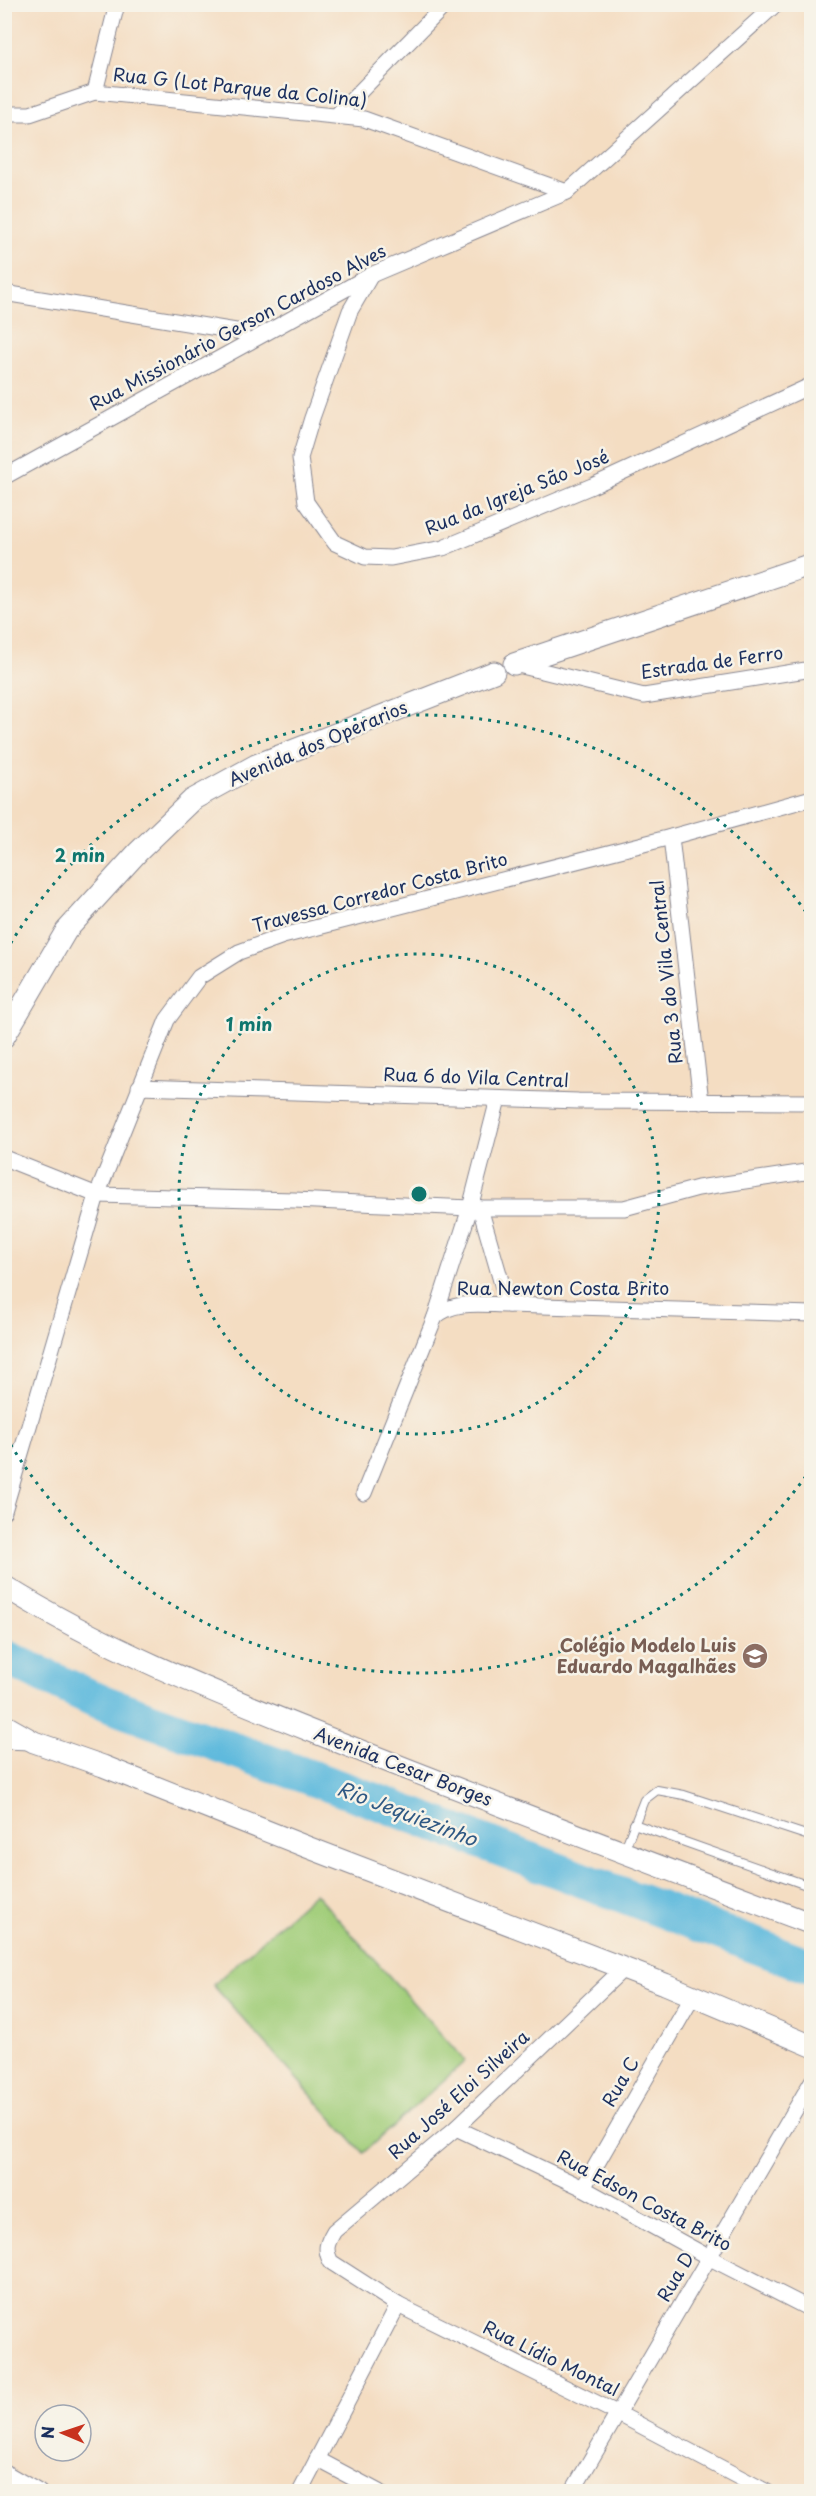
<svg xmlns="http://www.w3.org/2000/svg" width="816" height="2496" viewBox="0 0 816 2496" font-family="'Playpen Sans',sans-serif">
<rect width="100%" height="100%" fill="#f7f3e8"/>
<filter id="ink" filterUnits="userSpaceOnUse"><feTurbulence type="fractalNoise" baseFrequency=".0167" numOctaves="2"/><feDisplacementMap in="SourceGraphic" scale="12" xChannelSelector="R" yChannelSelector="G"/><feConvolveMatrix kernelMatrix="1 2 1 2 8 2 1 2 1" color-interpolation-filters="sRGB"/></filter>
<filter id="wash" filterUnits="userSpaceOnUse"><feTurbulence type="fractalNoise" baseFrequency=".008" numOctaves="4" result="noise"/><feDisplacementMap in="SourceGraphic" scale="24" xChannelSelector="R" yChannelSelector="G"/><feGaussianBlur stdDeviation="1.35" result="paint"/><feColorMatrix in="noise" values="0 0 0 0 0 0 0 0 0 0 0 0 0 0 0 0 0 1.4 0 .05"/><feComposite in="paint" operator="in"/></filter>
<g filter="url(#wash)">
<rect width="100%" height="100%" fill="#f4ddc2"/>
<path fill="#a1cd79" stroke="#5e7e6c" stroke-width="1.5" d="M315,1893L465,2061L363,2153L213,1985Z"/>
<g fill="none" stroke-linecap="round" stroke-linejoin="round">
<path stroke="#5fbadd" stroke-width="36" d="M4,1657L96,1700L378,1802L812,1967"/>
</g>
</g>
<g filter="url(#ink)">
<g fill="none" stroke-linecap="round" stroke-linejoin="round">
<g stroke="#888690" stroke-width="10">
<g id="lane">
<path d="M634,1824L812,1887"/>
<path d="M624,1851L644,1800L657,1790L684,1795L812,1837"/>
</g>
</g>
<g stroke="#888690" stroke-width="17">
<g id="street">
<path d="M117,4L95,92L364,119L567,192"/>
<path d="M4,114H30L95,92"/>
<path d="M336,116L446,4"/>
<path d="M371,275L350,311L312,418L300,458L306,502L335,543L365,557L391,558L443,548L592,486L812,385"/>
<path d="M4,293L242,332"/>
<path d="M4,477L371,275L567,192L776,4"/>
<path d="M514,664L644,696L812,669"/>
<path d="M671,837L701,1102"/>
<path d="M139,1087L578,1101L812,1102"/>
<path d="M4,1158L97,1195L294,1200L470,1208H624L698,1188L812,1171"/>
<path d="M480,1208L508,1305"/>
<path d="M435,1317L470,1208L498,1099"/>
<path d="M364,1493L435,1317C454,1299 484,1305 508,1305L812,1314"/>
<path d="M4,1511L97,1195L167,1020L199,977L239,952L283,936L671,837L812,798"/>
<path d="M4,1741L31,1742"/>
<path d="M624,1968L456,2128L334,2231C327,2243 324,2249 331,2262L398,2305L619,2414L767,2492"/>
<path d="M456,2128L583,2188L710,2258L812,2310"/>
<path d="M583,2188L693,1996"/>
<path d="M317,2459L379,2492"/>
<path d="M4,2472L39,2492"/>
<path d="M300,2492L398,2305"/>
<path d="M572,2492L812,2081"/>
</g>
</g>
<g stroke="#888690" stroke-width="23">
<g id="secondary">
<path d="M514,664L812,564"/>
<path d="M4,1037L66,931L138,852L192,800L256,765L494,672"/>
<path d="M4,1586C111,1653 229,1698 346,1745C500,1806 656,1865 812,1924"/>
<path d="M4,1725L34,1742L103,1766L307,1847L665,1984L812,2046"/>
</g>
</g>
<use href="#lane" stroke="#fff" stroke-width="8"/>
<use href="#street" stroke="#fff" stroke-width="15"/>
<use href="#secondary" stroke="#fff" stroke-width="21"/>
</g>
</g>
<g fill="none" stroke="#0f766e" stroke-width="3" stroke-dasharray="3 6">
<circle cx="419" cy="1194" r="240"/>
<path d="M811 1469A479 479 0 0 1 6 1437M6 951A479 479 0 0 1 811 919"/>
</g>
<defs>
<g id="school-disc" transform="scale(1.35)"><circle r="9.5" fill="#8d6e63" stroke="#f7f3e8"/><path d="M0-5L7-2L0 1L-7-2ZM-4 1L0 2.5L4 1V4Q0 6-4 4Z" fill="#fff"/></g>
</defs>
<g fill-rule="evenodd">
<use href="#school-disc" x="755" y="1656"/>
</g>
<g text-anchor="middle" stroke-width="5" stroke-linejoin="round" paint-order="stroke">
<g font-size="18" fill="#1b2f5e" stroke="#f7f3e8">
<text transform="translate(240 88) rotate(6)" y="6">Rua G (Lot Parque da Colina)</text>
<text transform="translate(238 328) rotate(-28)" y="6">Rua Missionário Gerson Cardoso Alves</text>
<text transform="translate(517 493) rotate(-22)" y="6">Rua da Igreja São José</text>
<text transform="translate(712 663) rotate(-8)" y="6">Estrada de Ferro</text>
<text transform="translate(318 744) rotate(-23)" y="6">Avenida dos Operarios</text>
<text transform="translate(380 893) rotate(-15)" y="6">Travessa Corredor Costa Brito</text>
<text transform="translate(667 972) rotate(-96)" y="6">Rua 3 do Vila Central</text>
<text transform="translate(476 1078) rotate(2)" y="6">Rua 6 do Vila Central</text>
<text x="563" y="1295">Rua Newton Costa Brito</text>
<text transform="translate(403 1767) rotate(21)" y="6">Avenida Cesar Borges</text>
<text transform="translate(621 2082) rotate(-60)" y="6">Rua C</text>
<text transform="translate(459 2095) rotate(-42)" y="6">Rua José Eloi Silveira</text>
<text transform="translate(644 2201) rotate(28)" y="6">Rua Edson Costa Brito</text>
<text transform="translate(676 2277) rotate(-60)" y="6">Rua D</text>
<text transform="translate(551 2359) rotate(26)" y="6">Rua Lídio Montal</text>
</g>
<g font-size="18" font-weight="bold" fill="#785e54" stroke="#f7f3e8" text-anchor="end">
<text x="736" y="1652">Colégio Modelo Luis<tspan x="736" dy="21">Eduardo Magalhães</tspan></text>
</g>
<g font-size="20" font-style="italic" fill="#2f5984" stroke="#f7f3e8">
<text transform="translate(407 1814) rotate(21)" y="7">Rio Jequiezinho</text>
</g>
</g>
<circle cx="419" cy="1194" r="9" fill="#0f766e" stroke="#f7f3e8" stroke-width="3"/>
<g font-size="18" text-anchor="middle" font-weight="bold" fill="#0f766e" stroke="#f7f3e8" stroke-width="5" stroke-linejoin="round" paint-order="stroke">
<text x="80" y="862">2 min</text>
<text x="249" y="1031">1 min</text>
</g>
<rect width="816" height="2496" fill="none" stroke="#f7f3e8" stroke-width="24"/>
<g transform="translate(63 2433) rotate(272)"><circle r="28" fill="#f7f3e8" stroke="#9fa5b1" stroke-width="1.5"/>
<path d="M0-4.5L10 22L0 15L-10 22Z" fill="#c8321e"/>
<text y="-9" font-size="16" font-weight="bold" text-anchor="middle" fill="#1b2f5e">N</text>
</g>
</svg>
